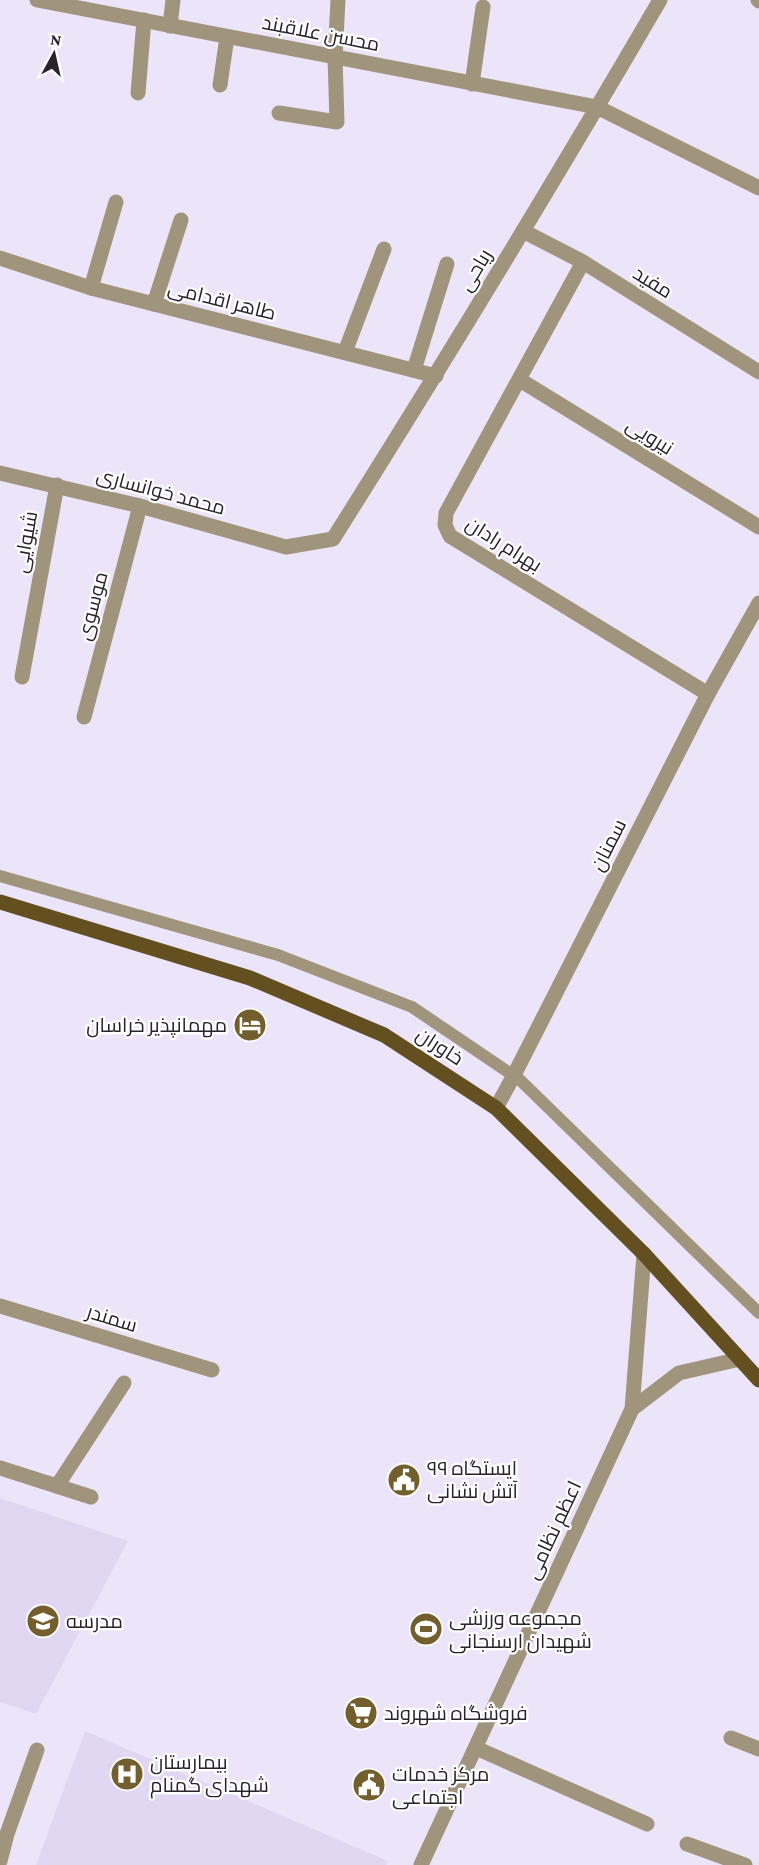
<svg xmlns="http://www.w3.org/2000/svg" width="759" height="1865" viewBox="0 0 759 1865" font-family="'Crimson Pro',Cairo,serif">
<rect width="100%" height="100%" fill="#ece5fa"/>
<g fill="#e1d7f3">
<path d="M0,1498L128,1541L36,1714L0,1702Z"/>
<path d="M85,1731L388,1861L386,1865H36Z"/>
</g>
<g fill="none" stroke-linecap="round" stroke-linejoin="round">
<path stroke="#a0957c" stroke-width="12" d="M0,876L278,955L412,1007L520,1080L759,1313"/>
<g stroke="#a0957c" stroke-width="15">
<path d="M37,0L597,107L759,188"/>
<path d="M758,0L759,1"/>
<path d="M170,26L173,0"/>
<path d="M472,84L483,7"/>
<path d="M220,85L227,37"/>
<path d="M138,93L144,20"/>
<path d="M279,113L337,122L335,57L338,0"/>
<path d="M523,231L583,262L759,372"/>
<path d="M0,258L91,288L436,376"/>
<path d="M583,262L446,513L445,525L450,536L708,694"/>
<path d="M91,288L116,202"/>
<path d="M154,304L181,220"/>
<path d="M345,352L384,249"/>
<path d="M414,370L447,264"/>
<path d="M520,380L759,527"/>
<path d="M0,473L140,506L286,547L333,539C445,361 554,182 660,0"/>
<path d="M22,677L57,485"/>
<path d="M84,717L140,506"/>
<path d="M496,1108L514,1075L708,694L759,603"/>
<path d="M0,1306L212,1370"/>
<path d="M0,1468L91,1497"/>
<path d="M57,1486L124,1383"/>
<path d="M731,1738L759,1749"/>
<path d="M476,1748L647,1824"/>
<path d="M687,1844L745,1865"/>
<path d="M0,1861L7,1834L37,1750"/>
</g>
<g stroke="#a0957c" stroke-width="15">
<path d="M632,1409L679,1373L740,1359"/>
<path d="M421,1865L632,1409L644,1254"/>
</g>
<path stroke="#634f20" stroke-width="15" d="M0,902L250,978L384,1035L496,1108L644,1254L759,1380"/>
</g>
<defs>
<g id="hotel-disc" transform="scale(1.725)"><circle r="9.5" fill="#735e2e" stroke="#fff"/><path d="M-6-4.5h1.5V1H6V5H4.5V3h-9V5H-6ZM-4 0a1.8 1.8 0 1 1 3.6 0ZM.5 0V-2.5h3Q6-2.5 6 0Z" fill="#fff"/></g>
<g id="civic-disc" transform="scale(1.725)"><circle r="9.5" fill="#735e2e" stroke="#fff"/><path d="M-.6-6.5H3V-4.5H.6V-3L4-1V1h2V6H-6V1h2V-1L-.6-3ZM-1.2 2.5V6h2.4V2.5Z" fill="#fff"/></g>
<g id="school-disc" transform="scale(1.725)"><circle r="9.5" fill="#735e2e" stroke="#fff"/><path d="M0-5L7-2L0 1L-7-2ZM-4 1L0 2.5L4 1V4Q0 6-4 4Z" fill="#fff"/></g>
<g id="stadium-disc" transform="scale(1.725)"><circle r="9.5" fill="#735e2e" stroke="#fff"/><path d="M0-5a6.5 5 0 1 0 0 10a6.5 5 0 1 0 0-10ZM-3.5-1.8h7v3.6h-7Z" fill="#fff"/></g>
<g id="supermarket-disc" transform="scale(1.725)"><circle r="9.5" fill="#735e2e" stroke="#fff"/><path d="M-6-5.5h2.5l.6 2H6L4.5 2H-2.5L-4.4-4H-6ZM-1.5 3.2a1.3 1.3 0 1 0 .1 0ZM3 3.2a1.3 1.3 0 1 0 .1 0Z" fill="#fff"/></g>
<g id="hospital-disc" transform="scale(1.725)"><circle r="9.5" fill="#735e2e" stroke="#fff"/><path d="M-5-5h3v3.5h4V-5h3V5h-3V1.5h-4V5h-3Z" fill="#fff"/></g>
</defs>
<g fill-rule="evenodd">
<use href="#hotel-disc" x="250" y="1025"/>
<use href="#civic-disc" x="404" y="1480"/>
<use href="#school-disc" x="43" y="1621"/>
<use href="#stadium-disc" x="426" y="1629"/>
<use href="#supermarket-disc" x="361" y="1713"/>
<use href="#hospital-disc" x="127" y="1774"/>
<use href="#civic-disc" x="369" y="1785"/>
</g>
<g text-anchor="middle" stroke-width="4.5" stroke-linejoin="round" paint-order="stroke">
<g font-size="20" fill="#27242c" stroke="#fff">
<text transform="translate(321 33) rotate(11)" y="7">محسن علاقبند</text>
<text transform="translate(475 270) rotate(-59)" y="7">ریاحی</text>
<text transform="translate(653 282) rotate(32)" y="7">مفید</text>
<text transform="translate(222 300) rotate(14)" y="7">طاهر اقدامی</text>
<text transform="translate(650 436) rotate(32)" y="7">نیرویی</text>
<text transform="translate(161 491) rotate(15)" y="7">محمد خوانساری</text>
<text transform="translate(25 542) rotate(-80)" y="7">شیوایی</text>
<text transform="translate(504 544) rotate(32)" y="7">بهرام رادان</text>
<text transform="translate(92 606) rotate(-75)" y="7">موسوی</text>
<text transform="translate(608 845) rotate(-63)" y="7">سمنان</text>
<text transform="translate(440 1046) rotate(33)" y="7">خاوران</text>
<text transform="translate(112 1318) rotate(17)" y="7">سمندر</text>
<text transform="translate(553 1530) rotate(-65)" y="7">اعظم نظامی</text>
</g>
<g font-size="20" fill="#27242c" stroke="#fff" text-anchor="start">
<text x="227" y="1032" text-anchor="end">مهمانپذیر خراسان</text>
<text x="427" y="1475">ایستگاه ۹۹<tspan x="427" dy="23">آتش نشانی</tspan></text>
<text x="449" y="1625">مجموعه ورزشی<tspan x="449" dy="23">شهیدان ارسنجانی</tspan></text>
<text x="66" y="1628">مدرسه</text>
<text x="384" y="1720">فروشگاه شهروند</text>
<text x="150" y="1769">بیمارستان<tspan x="150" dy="23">شهدای گمنام</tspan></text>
<text x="392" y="1781">مرکز خدمات<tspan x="392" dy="23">اجتماعی</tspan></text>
</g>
</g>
<g transform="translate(54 54) rotate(8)" stroke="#ffffff" stroke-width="4.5" paint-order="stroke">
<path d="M0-4.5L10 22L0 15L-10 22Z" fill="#27242c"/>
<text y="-9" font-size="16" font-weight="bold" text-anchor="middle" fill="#27242c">N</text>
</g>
</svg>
